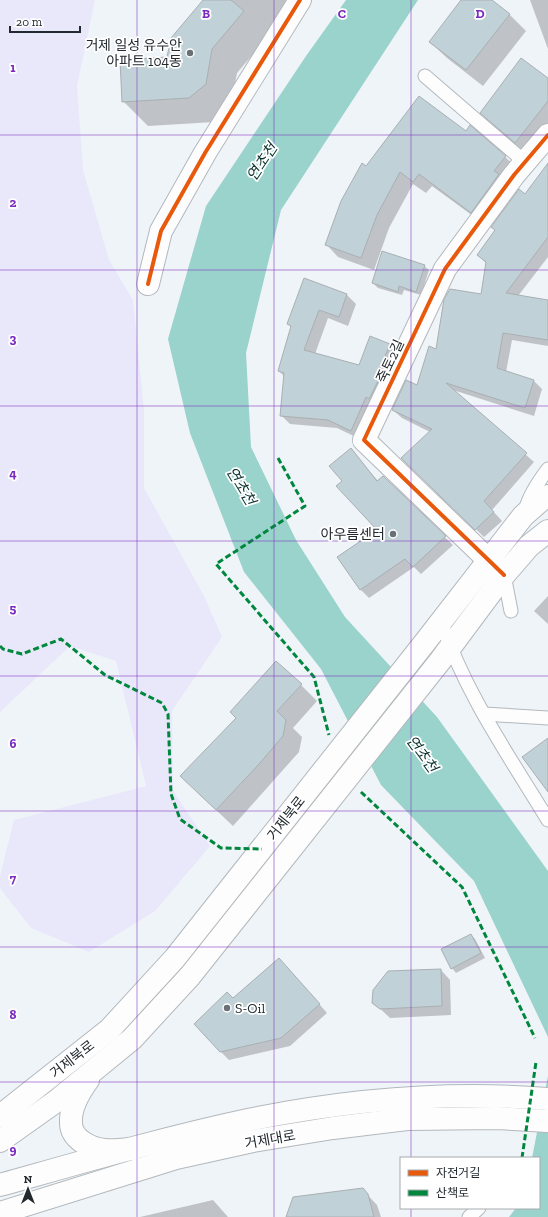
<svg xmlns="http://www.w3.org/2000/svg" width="548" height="1217" viewBox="0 0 548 1217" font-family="'Zilla Slab','Noto Sans KR',serif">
<rect width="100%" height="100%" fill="#eff4f9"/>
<path fill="#e9e8fb" d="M0,0H95L77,86L83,170L109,260L133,300L144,410V488L204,596L222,637L172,711L173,791L210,846L155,911L89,952L31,928L0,888V876L14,820L146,786L116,661L70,646L0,712Z"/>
<g fill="#99d3cc">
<path d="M346,0H418L281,210L246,353L251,447L296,540L345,617L437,717L548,871V1037L474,881L381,785L321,669L244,572L190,433L168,339L206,206L306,56Z"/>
<path d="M548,1076V1217H509L516,1208H539V1158H532Z"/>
</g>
<g fill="#0003">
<path d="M204,0H295L265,40L237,73L230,108L214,122L148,126L123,101L168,58Z"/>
<path d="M463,0H490L509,14L526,31L483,86L447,58L430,42Z"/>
<path d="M530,0H548V49Z"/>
<path d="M548,80V148L537,163L502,133L481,113Z"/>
<path d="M466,133L505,157L518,169L484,224L432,186L426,193L413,184L389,228L374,270L338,257L326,244L366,167Z"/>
<path d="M548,170V257L518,296L548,301V346L512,340L506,372L534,381L542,389L534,416L453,390L534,462L492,510L502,521L484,537L402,458L430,432L402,418L393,410L417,386L437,350L482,295L487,264L478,255L496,231L492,227L525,195Z"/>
<path d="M424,266L429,270L421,295L404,290L402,295L378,288L373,283Z"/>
<path d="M305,280L347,295L356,304L348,326L328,318L315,354L359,367L389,345L398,354L360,439L337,428L290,424L281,415L285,377L279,371L292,327L288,324Z"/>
<path d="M351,450L378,481L383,477L453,545L421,574L414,567L369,598L361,590L339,558L379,530L344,482Z"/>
<path d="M548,596V624L534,611Z"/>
<path d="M301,685L317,701L293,728L302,737L299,752L233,826L198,793Z"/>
<path d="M471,935L475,939L485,958L456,973L452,968Z"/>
<path d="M287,967L327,1013L290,1046L229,1060L220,1051L233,999Z"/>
<path d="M441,970L450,980L451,1015L390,1018L374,1003Z"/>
<path d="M362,1189L377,1205L381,1217H289Z"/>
<path d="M213,1200L228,1217H140Z"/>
</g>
<g fill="#c0d2d7" stroke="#a9afb3">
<path d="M203,0H231L244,11L212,49L206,84L189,98L122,102L120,60L167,57L171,38Z"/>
<path d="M461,0H492L510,14L466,70L429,42Z"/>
<path d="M521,58L548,78V101L515,143L480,113Z"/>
<path d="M419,96L466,131L470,125L506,156L494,171L499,174L471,213L419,174L413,182L400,172L377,215L361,258L325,245L341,201L362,163L366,166Z"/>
<path d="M548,163V237L506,293L548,300V340L503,333L497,368L534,380L525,408L446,383L527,453L484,501L494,512L475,530L401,458L432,429L392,410L406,380L417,385L429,346L436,349L444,299L450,289L481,294L486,262L477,255L495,230L491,227L519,189L525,194Z"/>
<path d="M382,251L425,265L416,292L399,286L398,292L372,283Z"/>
<path d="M304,278L347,294L339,317L319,310L304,350L359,365L370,336L390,344L380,368L384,369L369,399L366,397L351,431L328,420L280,416L284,373L278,371L291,326L287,324Z"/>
<path d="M351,448L377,481L383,476L446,536L413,567L405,559L360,590L337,557L377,530L336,486L342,481L329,466Z"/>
<path d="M276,661L302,684L277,711L286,720L283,736L260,763L216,810L180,776L236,718L230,712Z"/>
<path d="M548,738V792L522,757Z"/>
<path d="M471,934L481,953L451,969L441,949Z"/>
<path d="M279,958L320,1004L281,1038L220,1052L194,1024L227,992L233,998Z"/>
<path d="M441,969L442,1006L380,1009L372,1003L373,990L388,971Z"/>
<path d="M363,1188L368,1194L374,1217H286L293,1197Z"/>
</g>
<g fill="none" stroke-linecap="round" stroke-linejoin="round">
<g stroke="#b2b8bc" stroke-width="15">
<g id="service">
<path d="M425,76L525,162"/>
<path d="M525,511C529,495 538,482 548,469"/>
<path d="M504,575L511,611"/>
<path d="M441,621C465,693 509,756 548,820"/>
<path d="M484,714L548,718"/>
<path d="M469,1217L479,1208"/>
</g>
</g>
<g stroke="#b2b8bc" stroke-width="24">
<g id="minor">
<path d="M148,284L161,231L205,153L300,0"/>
<path d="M503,574L364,440L445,269L514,175L548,135"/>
</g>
</g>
<g stroke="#b2b8bc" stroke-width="24">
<g id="secondary">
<path d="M0,1185C82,1162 164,1138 248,1120C346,1100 448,1091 548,1099"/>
<path d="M0,1213L176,1158L253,1141L333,1128L407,1119L497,1118L548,1121"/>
</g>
</g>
<g stroke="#b2b8bc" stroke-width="24">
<g id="primary">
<path d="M88,1080C80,1091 70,1108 71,1123C71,1139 91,1149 105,1150C114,1151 124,1149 133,1149"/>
<path d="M0,1116L109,1030L175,958L426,641L523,516L540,501L548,496"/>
<path d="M0,1141L55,1102L132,1039L190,976L440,661L504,575L529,546L548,531"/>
</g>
</g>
<use href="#service" stroke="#fdfdfe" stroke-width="13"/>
<use href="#minor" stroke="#fdfdfe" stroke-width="22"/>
<use href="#secondary" stroke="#fdfdfe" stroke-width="22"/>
<use href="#primary" stroke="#fdfdfe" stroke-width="22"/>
<g stroke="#00873e" stroke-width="3" stroke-dasharray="6 3" stroke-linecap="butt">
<path d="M278,458L305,506L216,564L314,677L329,735"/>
<path d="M0,646L3,649L22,654L61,639L105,675L162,703L168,714L171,794L180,819L221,848L262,849"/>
<path d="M361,792L462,887L535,1038"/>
<path d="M522,1158L536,1062"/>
</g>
<g stroke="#fff" stroke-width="6">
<g id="cycleway">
<path d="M148,284L161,231L205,153L300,0"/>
<path d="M504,575L364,440L445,269L514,175L548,135"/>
</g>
</g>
<use href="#cycleway" stroke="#e8590c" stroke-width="4"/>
</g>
<path fill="none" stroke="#7b2cbf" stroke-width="1" stroke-opacity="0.55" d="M137,0V1217M274,0V1217M411,0V1158M0,135H548M0,270H548M0,406H548M0,541H548M0,676H548M0,811H548M0,947H548M0,1082H548M411,1208V1217"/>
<g fill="#6a7176" stroke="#fff" stroke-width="1.5">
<circle cx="190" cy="53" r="4"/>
<circle cx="393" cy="534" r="4"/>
<circle cx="227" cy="1008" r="4"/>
</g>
<g text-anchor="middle" stroke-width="3.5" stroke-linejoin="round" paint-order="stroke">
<g font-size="14" fill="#232a2f" stroke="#fff" text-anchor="end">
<text x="182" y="50">거제 일성 유수안<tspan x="182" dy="16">아파트 104동</tspan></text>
<text x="385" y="539">아우름센터</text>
<text x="235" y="1013" text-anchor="start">S-Oil</text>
</g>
<g font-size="14" fill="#232a2f" stroke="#fff">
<text transform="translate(390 361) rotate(-65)" y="5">죽토2길</text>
<text transform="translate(286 818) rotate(-52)" y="5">거제북로</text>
<text transform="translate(72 1059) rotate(-38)" y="5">거제북로</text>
<text transform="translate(270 1139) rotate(-10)" y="5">거제대로</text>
</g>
<g font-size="15" font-style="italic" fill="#0b332e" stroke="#fff">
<text transform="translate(262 162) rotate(-56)" y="5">연초천</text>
<text transform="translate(241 486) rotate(59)" y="5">연초천</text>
<text transform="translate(422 754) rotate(54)" y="5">연초천</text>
</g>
</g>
<g font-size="13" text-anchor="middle" font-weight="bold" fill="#7b2cbf" stroke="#fff" stroke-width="3.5" stroke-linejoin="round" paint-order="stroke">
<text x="206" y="18">B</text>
<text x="342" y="18">C</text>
<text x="480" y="18">D</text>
<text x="13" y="72">1</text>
<text x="13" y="207">2</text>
<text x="13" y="343">3</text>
<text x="13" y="478">4</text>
<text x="13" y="613">5</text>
<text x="13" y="748">6</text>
<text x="13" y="883">7</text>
<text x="13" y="1019">8</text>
<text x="13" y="1154">9</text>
</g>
<rect x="400" y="1157" width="140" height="52" fill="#ffffff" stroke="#a7aaac"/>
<rect x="408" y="1170" width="20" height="6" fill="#e8590c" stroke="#a7aaac"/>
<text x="436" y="1177" font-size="12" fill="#232a2f">자전거길</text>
<rect x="408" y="1190" width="20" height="6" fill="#00873e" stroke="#a7aaac"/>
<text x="436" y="1197" font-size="12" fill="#232a2f">산책로</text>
<g transform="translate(28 1189)" stroke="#ffffff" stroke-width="3" paint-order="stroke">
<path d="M0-3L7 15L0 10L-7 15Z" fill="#232a2f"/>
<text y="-6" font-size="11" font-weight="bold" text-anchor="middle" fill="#232a2f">N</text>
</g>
<path d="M10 26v6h70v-6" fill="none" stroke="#232a2f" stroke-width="2"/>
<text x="16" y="26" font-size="12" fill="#232a2f" stroke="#ffffff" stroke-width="3" paint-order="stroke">20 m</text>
</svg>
